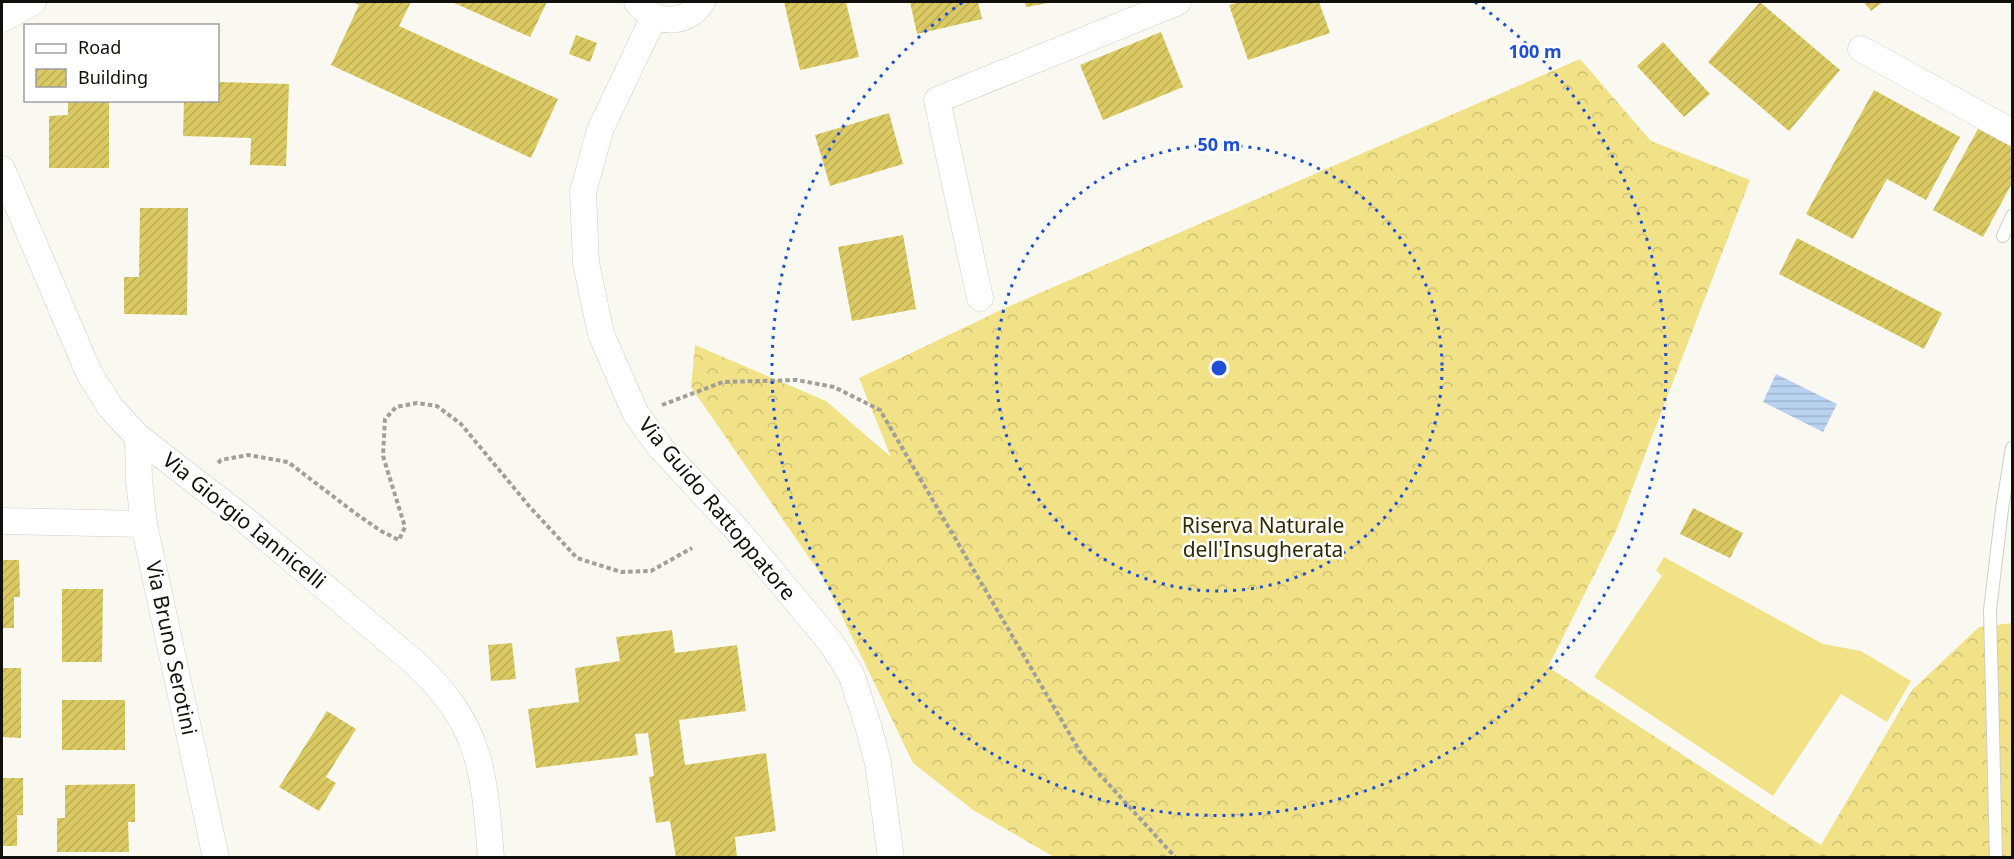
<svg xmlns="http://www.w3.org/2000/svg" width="2014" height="859" viewBox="0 0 2014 859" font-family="'Noto Sans',sans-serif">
<defs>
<pattern id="forest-crowns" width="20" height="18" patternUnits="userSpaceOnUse" patternTransform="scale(1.5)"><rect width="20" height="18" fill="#f1e288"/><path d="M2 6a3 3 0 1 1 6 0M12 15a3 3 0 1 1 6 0" fill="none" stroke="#cec174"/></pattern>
<pattern id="water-rules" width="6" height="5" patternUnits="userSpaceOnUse" patternTransform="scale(1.5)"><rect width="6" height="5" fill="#b8d2f0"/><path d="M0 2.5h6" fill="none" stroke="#9db3cd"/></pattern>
<pattern id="building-hatch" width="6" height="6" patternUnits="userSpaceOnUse" patternTransform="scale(1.5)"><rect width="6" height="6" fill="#dbca63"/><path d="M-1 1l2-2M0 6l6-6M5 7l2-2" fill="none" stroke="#bbac55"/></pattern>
</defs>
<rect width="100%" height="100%" fill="#faf9f1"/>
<path fill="url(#forest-crowns)" d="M1580,59L1651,141L1750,180L1616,531L1548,667L1821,845L1912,690L1979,627L2012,623V857H1054L973,810L913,763L824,579L691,387L695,345L826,401L891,457L859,378L1003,309Z"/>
<path fill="#f1e288" d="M1664,557L1823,644L1861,651L1911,681L1887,722L1841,694L1773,796L1594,677L1662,576L1656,570Z"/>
<path fill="url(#water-rules)" d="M1776,374L1837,404L1823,432L1763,402Z"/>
<g fill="url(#building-hatch)">
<path d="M352,2H411L399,26L558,99L531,158L331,65L359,5Z"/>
<path d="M452,2H547L530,37Z"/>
<path d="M784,2H846L859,57L800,70Z"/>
<path d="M910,2H978L982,19L917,34Z"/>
<path d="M1025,2H1048V3L1026,7Z"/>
<path d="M1240,2H1319L1330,33L1248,60L1229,5Z"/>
<path d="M1760,2L1840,70L1789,131L1708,62Z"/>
<path d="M1864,2H1883L1871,11Z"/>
<path d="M1161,32L1183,87L1103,120L1080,65Z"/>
<path d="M576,35L597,43L590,62L569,54Z"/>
<path d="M1663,42L1710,94L1684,117L1637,66Z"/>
<path d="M218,82L289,84L286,166L250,165L251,138L183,136L184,100H218Z"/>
<path d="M1874,90L1960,137L1926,200L1887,179L1853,239L1806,214Z"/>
<path d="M68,100H109V168H49V116L68,115Z"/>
<path d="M889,113L903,164L830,186L815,135Z"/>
<path d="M1978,129L2012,147V183L1983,237L1933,210Z"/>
<path d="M140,208H188L187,315L124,314V277H139Z"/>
<path d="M903,235L916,309L852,321L838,247Z"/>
<path d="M1797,238L1942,313L1924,349L1779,274Z"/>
<path d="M1693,508L1743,533L1730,558L1680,534Z"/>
<path d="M2,560H19L20,597H14V628H2Z"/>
<path d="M62,589H103L102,662H62Z"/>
<path d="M672,630L675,653L737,645L746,711L679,720L685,765L766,753L776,831L735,837L737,858H676L670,821L656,823L649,777L654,776L648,733L635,734L638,755L536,768L528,709L579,702L575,668L620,661L616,637Z"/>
<path d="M512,643L516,679L491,681L488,645Z"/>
<path d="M2,668H21V738L2,737Z"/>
<rect x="62" y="700" width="63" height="50"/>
<path d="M327,711L356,729L326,777L336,783L319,811L279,787Z"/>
<path d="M2,778H23V815H17V846H2Z"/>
<path d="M135,784V822H128L129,852H57V818H65V785Z"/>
</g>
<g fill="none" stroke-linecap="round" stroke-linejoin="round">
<g stroke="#cfcec7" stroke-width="14">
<g id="lane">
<path d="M2003,236L2012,216"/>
<path d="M1996,858L1990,610L2002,509L2012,448"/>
</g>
</g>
<g stroke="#cfcec7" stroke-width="27">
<g id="street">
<path d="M637,2C654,25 686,26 702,2"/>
<path d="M654,17L600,130L583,192L586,263L601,334L636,414L660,447L739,532L832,644L851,674L868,725L878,763L891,858"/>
<path d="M2,19L33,2"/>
<path d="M1861,49L2012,132"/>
<path d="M2,169L89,373L111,408L138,437L244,519L415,663C482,726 484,771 491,858"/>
<path d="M980,298L937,100L1178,2"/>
<path d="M138,437L139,481L144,524L216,858"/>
<path d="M2,521L144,524"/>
</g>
</g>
<g stroke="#a09f99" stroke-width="4" stroke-dasharray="4.5 3" stroke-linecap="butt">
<path d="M662,405L723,382L797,380L834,387L880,410L1082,755L1176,858"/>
<path d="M218,463L221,460L248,455L288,462L355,513L381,531L399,540L405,527L383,456L385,419L396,407L417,403L437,406L461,424L529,506L577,558L621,572L651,571L692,548"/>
</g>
<use href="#lane" stroke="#fff" stroke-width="12"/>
<use href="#street" stroke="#fff" stroke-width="26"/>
</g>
<g fill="none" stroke="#1d4ed8" stroke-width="3" stroke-dasharray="3 6">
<circle cx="1219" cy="368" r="223"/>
<path d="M1475 2A447 447 0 1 1 963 2"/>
</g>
<g text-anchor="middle" stroke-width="5" stroke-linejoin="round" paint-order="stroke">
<g font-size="21" fill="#10100d" stroke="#fff">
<text transform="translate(717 509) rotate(50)" y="7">Via Guido Rattoppatore</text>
<text transform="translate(244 521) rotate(39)" y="7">Via Giorgio Iannicelli</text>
<text transform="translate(171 648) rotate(78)" y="7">Via Bruno Serotini</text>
</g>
<g font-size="21" fill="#312a00" stroke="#fff">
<text x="1263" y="533">Riserva Naturale<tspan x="1263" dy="24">dell'Insugherata</tspan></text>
</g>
</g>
<circle cx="1219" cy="368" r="9" fill="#1d4ed8" stroke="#fff" stroke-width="3"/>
<g font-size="18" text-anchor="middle" font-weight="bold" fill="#1d4ed8" stroke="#fff" stroke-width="5" stroke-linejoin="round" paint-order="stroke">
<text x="1535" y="58">100 m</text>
<text x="1219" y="151">50 m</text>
</g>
<rect width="2014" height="859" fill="none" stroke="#10100d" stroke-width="6"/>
<rect x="24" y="24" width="195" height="78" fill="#ffffff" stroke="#9f9f9e" stroke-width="1.5"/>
<rect x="36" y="44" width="30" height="9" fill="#ffffff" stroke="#9f9f9e" stroke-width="1.5"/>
<text x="78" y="54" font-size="18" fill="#10100d">Road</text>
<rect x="36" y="69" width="30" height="18" fill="url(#building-hatch)" stroke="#9f9f9e" stroke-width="1.5"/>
<text x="78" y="84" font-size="18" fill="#10100d">Building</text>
</svg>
